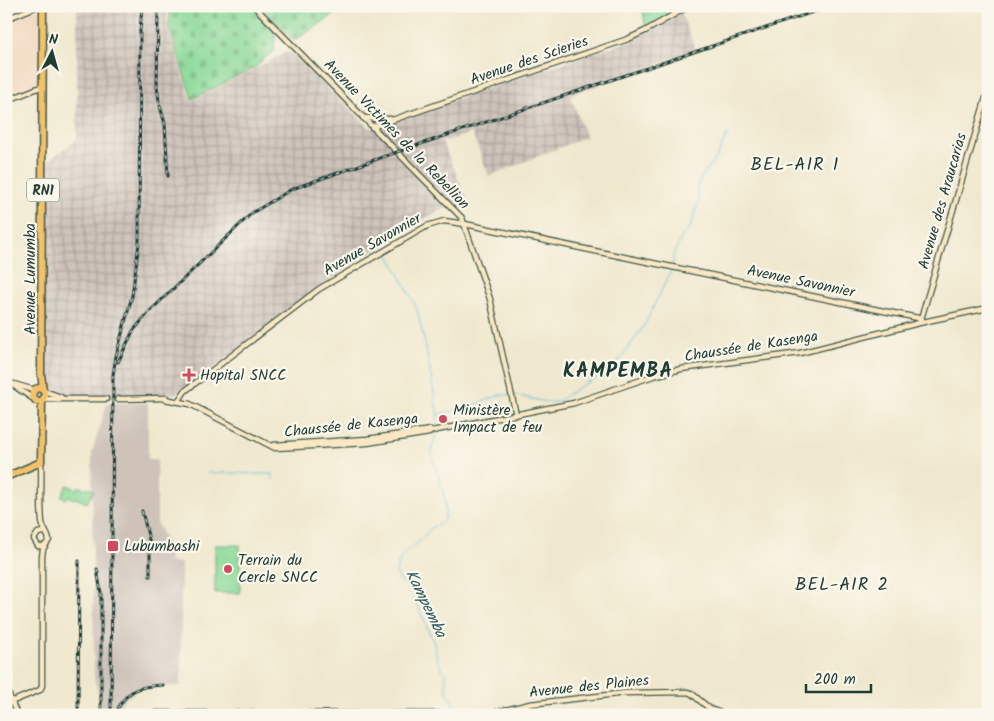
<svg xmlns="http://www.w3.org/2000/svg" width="994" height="721" viewBox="0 0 994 721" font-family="Kalam,sans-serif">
<defs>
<pattern id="industrial-grid" width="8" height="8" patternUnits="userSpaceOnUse" patternTransform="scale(1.25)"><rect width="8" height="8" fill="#cec2b9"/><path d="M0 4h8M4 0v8" fill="none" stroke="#a79f97"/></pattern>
<pattern id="wetland-marsh" width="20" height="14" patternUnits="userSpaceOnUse" patternTransform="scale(1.25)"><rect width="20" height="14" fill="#88d897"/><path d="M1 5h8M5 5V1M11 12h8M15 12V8" fill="none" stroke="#75ba83"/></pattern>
<pattern id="cemetery-stones" width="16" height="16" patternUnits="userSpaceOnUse" patternTransform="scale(1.25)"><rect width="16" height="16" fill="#88d897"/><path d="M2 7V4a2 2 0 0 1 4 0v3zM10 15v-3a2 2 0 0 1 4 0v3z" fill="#75ba83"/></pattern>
</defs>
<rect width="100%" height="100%" fill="#fbf7ec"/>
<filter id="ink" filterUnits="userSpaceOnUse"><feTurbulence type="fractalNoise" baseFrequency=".02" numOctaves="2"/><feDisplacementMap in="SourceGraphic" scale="10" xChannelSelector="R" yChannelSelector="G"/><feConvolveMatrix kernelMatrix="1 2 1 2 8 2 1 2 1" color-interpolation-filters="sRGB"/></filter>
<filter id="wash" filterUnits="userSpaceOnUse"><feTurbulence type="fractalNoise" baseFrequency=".0096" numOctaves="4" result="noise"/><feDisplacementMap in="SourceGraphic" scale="20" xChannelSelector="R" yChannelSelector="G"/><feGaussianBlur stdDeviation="1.12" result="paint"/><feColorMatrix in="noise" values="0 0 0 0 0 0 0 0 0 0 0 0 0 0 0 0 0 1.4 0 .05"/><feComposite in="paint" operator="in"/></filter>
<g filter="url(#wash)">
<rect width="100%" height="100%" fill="#f0e8ce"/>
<path fill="#f0d6bc" d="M40,8L38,84L6,96V22Z"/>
<path fill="url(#industrial-grid)" d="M77,6H166L168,28L191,101L289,51L370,128L632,40L681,13L696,51L570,95L586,137L489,176L472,133L442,142L467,198L415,223L336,275L189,387L177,393L153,396H44V163L77,140Z"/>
<path fill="#cec2b9" d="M107,403H148V459H157V523L169,548V562L181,563V686L147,687L138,690L124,700L117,715H103L94,677L92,453Z"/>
<path fill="url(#wetland-marsh)" stroke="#548a66" d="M642,6H686L656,24L648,26L645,24Z"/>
<g fill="url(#cemetery-stones)" stroke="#548a66">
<path d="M170,6H252L276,31L274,52L264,58L257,66L192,99L169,27Z"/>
<path d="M259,6H347L294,41Z"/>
</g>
<g fill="#88d897" stroke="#548a66">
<path d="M67,485L77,489L79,486L85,489L87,487L94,490L87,503L75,498L74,499L68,496L66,499L61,496Z"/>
<rect x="215" y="545" width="25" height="48"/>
</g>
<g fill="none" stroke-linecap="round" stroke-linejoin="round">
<g stroke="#58bcd6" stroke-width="1">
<path d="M387,252L400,275"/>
<path d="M673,265V255L683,235L690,228L697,207L699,200L697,188L703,175L716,158L728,134"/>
<path d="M400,276L405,285"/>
<path d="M406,287L417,309L425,344L438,416L436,428"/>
<path d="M514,395L551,403L558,401L584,384L613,369L644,326L672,269"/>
<path d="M438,415L443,412L454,411L456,408L477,404L500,395H510"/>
<path d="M436,432C435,440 431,448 432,455C435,471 461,525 432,527L418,543L410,548L401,557L396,572L399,579L405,583L414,597L434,644L438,662L446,676V688L457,712"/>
<path d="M207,473H227"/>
<path d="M230,473L251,474"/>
<path d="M253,474H273V479"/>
</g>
</g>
</g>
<g filter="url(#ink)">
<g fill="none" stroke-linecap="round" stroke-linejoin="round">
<path stroke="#c6c6af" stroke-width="4.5" stroke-dasharray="4.5 2" stroke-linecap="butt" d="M106,399H118"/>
<g stroke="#3e574b" stroke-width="7">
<g id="secondary">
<path d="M254,6L462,218L490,299L516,415"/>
<path d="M6,19L38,6"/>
<path d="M6,101L43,86"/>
<path d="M363,118L390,119"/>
<path d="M372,127L628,39L645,31L689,6"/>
<path d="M921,319L988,91"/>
<path d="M6,374L10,383L32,398"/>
<path d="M14,384L34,390"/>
<path d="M44,391L61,397"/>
<path d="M44,399H106"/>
<path d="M118,399L166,398"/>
<path d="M165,399L190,404L275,448L367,443L429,433L432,431L574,403L653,376L681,369L800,353L923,322L988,308"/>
<path d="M179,400L185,391L319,289L427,226L444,221L465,224L869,308L918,318L923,322"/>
<path d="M274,445L367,439L431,430"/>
<path d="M44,532L38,533L34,539L38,546H44"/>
<path d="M6,688L17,715"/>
<path d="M6,704L40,690L42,686V557L43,549L49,540C48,533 43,530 42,522C40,503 42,482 41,462"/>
<path d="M148,715L156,713L489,714L530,704L555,701L626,693L687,692L691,693L710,709L726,715"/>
</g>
</g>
<g stroke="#3e574b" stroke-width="9">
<g id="highway">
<path d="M42,401H36L32,395L35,389L39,388L43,390"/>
<path d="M6,477L41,462L42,401L45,395L43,390L41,373L43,6"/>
</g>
</g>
<use href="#secondary" stroke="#fae7c3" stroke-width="4.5"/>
<use href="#highway" stroke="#f2c26a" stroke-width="6"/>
<g stroke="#1f3d34" stroke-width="3">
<g id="rail">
<path d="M158,12L157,86L159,101"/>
<path d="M160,106L165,124L168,176"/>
<path d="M118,362L133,331L149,312L252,213L292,189L397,152L831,6"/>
<path d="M142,511L150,544V576"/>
<path d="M97,569L101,593V715"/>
<path d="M78,715L79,561"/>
<path d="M111,715L113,375L116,356L132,296L139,243L140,31L142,6"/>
<path d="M115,715C125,690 138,686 163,685"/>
</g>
</g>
<use href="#rail" stroke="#fbf7ec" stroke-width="1" stroke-dasharray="4" stroke-linecap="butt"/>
</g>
</g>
<g fill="#d1495b" stroke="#fbf7ec" stroke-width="2">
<path d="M186.5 367.5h5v5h5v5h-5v5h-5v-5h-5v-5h5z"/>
<circle cx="443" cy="419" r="5"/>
<rect x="107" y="540" width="12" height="12" rx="2.5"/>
<circle cx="228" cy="569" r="5"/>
</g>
<g text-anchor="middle" stroke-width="4.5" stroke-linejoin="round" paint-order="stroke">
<rect fill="#fbf7ec" stroke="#61756b" stroke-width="1" x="27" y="178.5" width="32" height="23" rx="4"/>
<g font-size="14" font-weight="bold" fill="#1f3d34">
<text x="43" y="195">RN1</text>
</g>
<g font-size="15" fill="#1f3d34" stroke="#fbf7ec">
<text transform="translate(529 60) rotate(-19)" y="5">Avenue des Scieries</text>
<text transform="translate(397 134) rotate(46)" y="5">Avenue Victimes de la Rebellion</text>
<text transform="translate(942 201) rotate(-74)" y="5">Avenue des Araucarias</text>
<text transform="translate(372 244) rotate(-30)" y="5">Avenue Savonnier</text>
<text transform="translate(30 279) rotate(-90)" y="5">Avenue Lumumba</text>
<text transform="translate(801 281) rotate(12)" y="5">Avenue Savonnier</text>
<text transform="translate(751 346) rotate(-9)" y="5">Chaussée de Kasenga</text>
<text transform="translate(351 425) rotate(-6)" y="5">Chaussée de Kasenga</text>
<text transform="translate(589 686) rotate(-6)" y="5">Avenue des Plaines</text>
</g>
<g font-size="15" fill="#1f3d34" stroke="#fbf7ec" text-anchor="start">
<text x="200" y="380">Hopital SNCC</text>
<text x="453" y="415">Ministère<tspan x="453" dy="17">Impact de feu</tspan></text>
<text x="124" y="551">Lubumbashi</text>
<text x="238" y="565">Terrain du<tspan x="238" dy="17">Cercle SNCC</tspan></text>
</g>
<g font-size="16" font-style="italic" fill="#2d5d5c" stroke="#fbf7ec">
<text transform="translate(427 603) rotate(64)" y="6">Kampemba</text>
</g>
<g font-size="18" letter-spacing="1" fill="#1f3d34" stroke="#fbf7ec">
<text x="795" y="170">BEL-AIR 1</text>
<text x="842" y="590">BEL-AIR 2</text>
</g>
<g font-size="20" font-weight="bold" letter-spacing="1" fill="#1f3d34" stroke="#fbf7ec">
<text x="618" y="377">KAMPEMBA</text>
</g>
</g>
<rect width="994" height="721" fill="none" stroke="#fbf7ec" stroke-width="25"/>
<g transform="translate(52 52) rotate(6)" stroke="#fbf7ec" stroke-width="4" paint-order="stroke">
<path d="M0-4L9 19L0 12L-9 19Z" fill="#1f3d34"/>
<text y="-8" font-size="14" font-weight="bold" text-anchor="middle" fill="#1f3d34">N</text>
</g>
<path d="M806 684v8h65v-8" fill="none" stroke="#1f3d34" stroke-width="2.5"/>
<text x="814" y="684" font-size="15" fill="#1f3d34" stroke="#fbf7ec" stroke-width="4" paint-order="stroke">200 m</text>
</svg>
